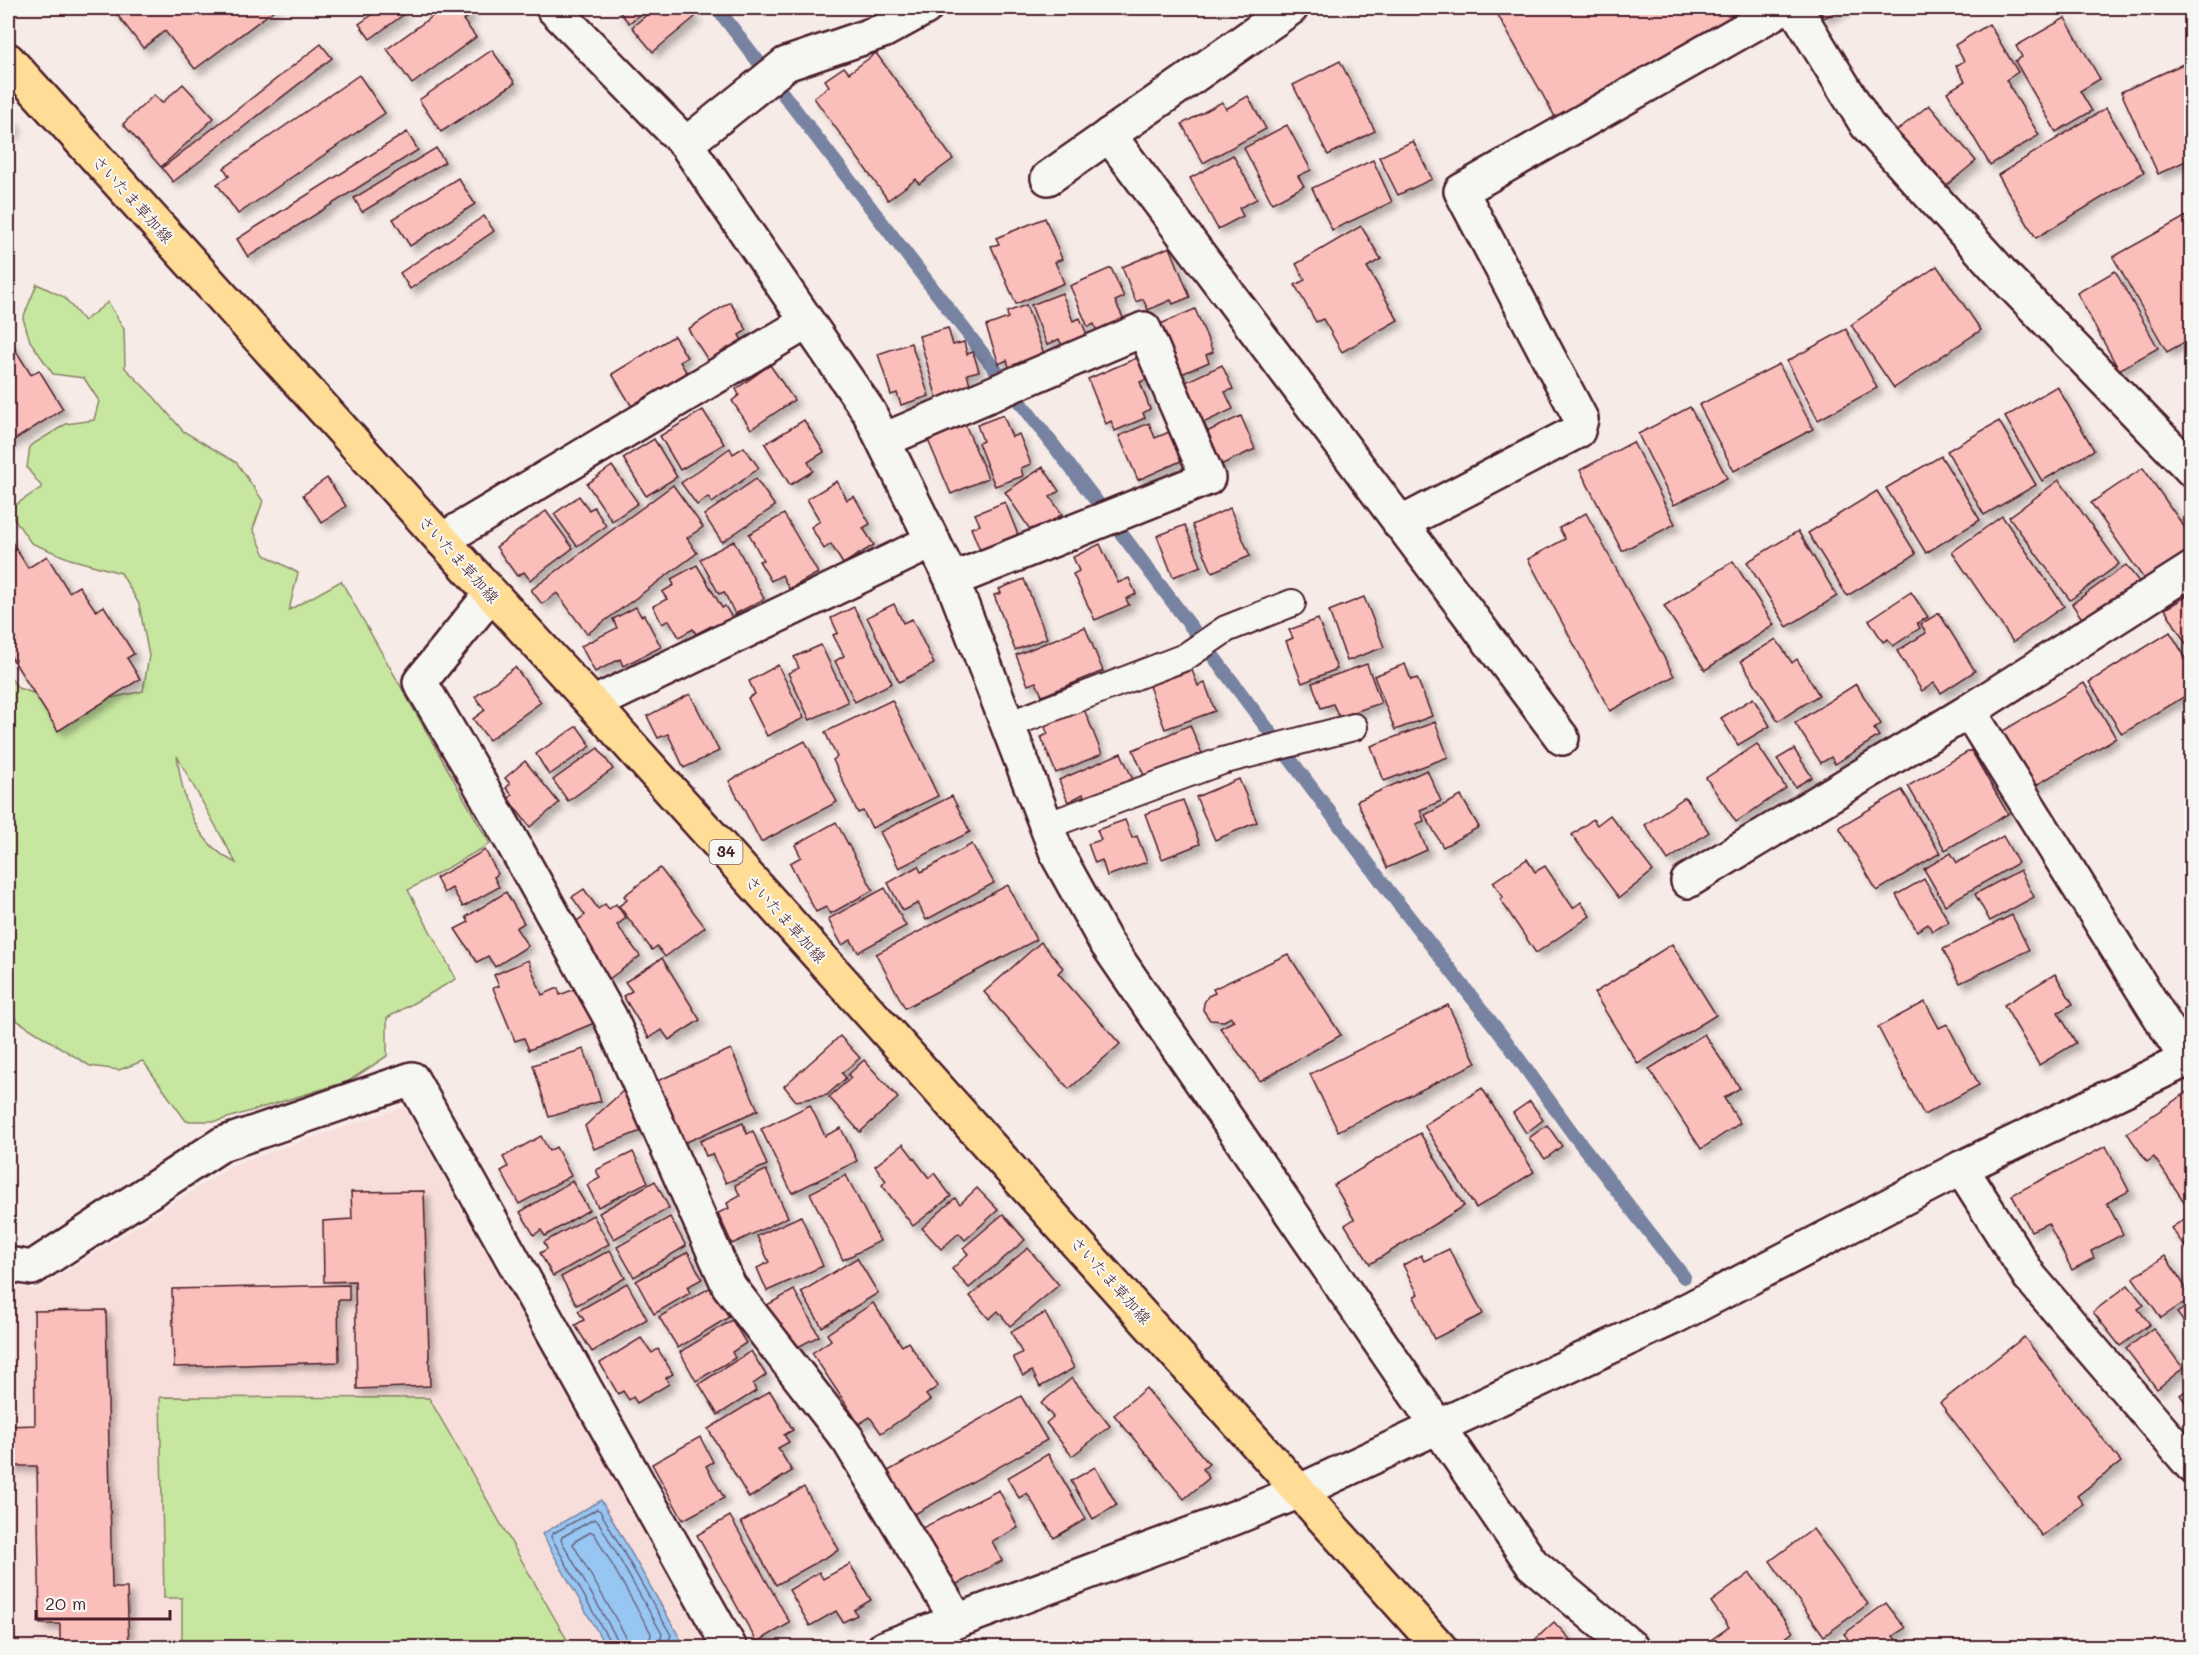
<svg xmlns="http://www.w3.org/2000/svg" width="2199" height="1655" viewBox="0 0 2199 1655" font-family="Mali,'Klee One',sans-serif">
<defs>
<filter id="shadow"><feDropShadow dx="5.5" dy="5.5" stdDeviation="3" flood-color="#0004"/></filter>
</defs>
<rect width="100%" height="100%" fill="#f7ebe7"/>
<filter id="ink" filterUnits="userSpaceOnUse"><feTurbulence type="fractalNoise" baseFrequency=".0167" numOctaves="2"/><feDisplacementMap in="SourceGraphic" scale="12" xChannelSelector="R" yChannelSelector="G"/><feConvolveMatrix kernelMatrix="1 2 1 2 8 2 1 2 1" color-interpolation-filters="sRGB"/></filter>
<g filter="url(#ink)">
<path fill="#f8deda" d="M404,1107L711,1647L8,1648V1286L37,1290L235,1164Z"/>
<g fill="#c7e7a0" stroke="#888366" stroke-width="1.5" fill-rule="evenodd">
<path d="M37,284L64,297L84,321L108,302L124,329L125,368L154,397L183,431L237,463L263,501L253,529L265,555L298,573L289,610L341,581L490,844L408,890L456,979L387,1018V1056L349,1081L218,1121H186L143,1061L119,1070L90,1066L16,1020L8,1002V674L18,688L74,706L143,691L149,656L139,604L121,573L70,559L31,543L8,510L42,487L27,468L30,446L66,424L94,420L99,401L84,378L53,374L30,341L23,318ZM177,756L236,863C193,842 183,800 177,756Z"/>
<path d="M160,1397L429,1398L571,1647H182V1598H164Z"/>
</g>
<path fill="#97c6f2" stroke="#7883a2" stroke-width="1.5" d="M601,1500L681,1640L667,1647H606L542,1534Z"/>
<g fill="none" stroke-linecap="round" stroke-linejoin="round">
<g stroke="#69627b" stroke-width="1.5">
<path d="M611,1648L610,1642L551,1537L552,1534L597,1509L600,1511L671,1635L666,1648"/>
<path d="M618,1648L617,1639L561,1540L562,1537L594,1519L598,1521L662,1634L658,1648"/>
<path d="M628,1648L625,1635L573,1544L575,1541L591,1532L594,1533L651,1633L649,1648"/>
</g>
<path stroke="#7883a2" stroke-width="14" d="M717,8L1124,537L1391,894L1506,1041L1574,1135L1684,1277"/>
</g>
<g fill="#fbbfbb" stroke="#4a1f2b" stroke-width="1.5" filter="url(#shadow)">
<path d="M112,8H277L195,69L165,31L143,48Z"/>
<path d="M382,8H398L403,15L370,39L359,24Z"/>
<path d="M444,8H465L471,15L463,20L476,37L412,84L387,49Z"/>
<path d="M616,8H648L629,23Z"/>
<path d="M655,8H688L695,17L653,52L632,27Z"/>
<path d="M1494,8H1759L1558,122Z"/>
<path d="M1819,8H1846L1824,18Z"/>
<path d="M2065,18L2100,79L2080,91L2092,111L2056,132L2015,61L2022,57L2016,46Z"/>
<path d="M1989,24L2018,72L2006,80L2039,135L1990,165L1947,92L1965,81L1956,66L1964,61L1955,45Z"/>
<path d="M321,44L332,58L173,182L162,168Z"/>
<path d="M492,50L515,83L441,132L419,100Z"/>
<path d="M876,53L953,159L919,184L916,179L888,200L814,98L829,86L825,80L844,67L849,73Z"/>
<path d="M2192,60V158L2158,174L2121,92Z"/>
<path d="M1340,61L1375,131L1328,155L1293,85Z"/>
<path d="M359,75L385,113L238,214L217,184L229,176L224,168Z"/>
<path d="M183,84L214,118L161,167L123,124L154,95L162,103Z"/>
<path d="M1248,96L1266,129L1203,163L1182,124L1222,102L1226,109Z"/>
<path d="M1929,105L1976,161L1942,189L1895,132Z"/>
<path d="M2106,108L2144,172L2036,238L1998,175Z"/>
<path d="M8,117L16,127L8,135Z"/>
<path d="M1287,125L1311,170L1298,176L1304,186L1272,203L1244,148Z"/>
<path d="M407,132L418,150L248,257L237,239Z"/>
<path d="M1413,141L1432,179L1398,195L1379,157Z"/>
<path d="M436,148L445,162L362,212L354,198Z"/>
<path d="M1233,155L1257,199L1239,208L1243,216L1218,229L1190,178Z"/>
<path d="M1373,160L1392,202L1332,230L1312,188Z"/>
<path d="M458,178L475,204L410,246L393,219Z"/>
<path d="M2192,213V338L2167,352L2113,257Z"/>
<path d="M484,216L494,231L410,289L400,273Z"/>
<path d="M1045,218L1062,259L1055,262L1064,283L1016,304L991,246L999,244L996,238Z"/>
<path d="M1361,226L1381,259L1367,267L1398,320L1342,352L1323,319L1316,322L1295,285L1305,280L1296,264Z"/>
<path d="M1170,247L1190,297L1173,304L1171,300L1148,310L1143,299L1136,302L1122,267Z"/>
<path d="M1937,266L1981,330L1894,388L1851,325Z"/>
<path d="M1111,268L1124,297L1115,301L1127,326L1100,338L1094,324L1088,327L1070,286Z"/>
<path d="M2115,271L2158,348L2119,370L2077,293Z"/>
<path d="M1062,293L1073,321L1080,318L1090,342L1065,352L1059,339L1047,345L1031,305Z"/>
<path d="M730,302L747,330L739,335L744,344L711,365L688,329Z"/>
<path d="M1026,305L1045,357L1010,370L1007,360L999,364L986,326L1008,318L1007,312Z"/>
<path d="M1195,309L1213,352L1206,355L1209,362L1177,376L1156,326Z"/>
<path d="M948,328L953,345L964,342L967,354L973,352L979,371L967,374L972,391L938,402L919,336Z"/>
<path d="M1846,329L1877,388L1818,420L1787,361Z"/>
<path d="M674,336L687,357L680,362L689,376L634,410L612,374Z"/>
<path d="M8,338L31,375L39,370L63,409L8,444Z"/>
<path d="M911,343L929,396L901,405L897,393L891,395L878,354Z"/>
<path d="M1139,357L1148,379L1140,382L1150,409L1143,413L1145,418L1115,431L1111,421L1106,424L1088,379Z"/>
<path d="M1779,364L1813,429L1734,471L1699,405Z"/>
<path d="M770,365L794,400L751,429L732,401L739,395L736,389Z"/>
<path d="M1222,365L1233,389L1225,392L1233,409L1201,424L1183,383Z"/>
<path d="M2057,386L2094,450L2042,481L2005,417Z"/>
<path d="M1690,407L1727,478L1674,505L1638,434Z"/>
<path d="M703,410L724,444L680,470L660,436Z"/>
<path d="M1003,415L1012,437L1019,434L1031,464L1021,468L1023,476L995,486L978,443L983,441L977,425Z"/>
<path d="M1241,416L1255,449L1216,467L1202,434Z"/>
<path d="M804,420L824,452L808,462L813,471L790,485L765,444Z"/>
<path d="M1999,421L2036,485L1984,515L1947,451Z"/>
<path d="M1149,423L1155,438L1169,432L1181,461L1138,480L1119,436Z"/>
<path d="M965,424L988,478L951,494L928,440Z"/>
<path d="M654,439L677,477L646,496L623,458Z"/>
<path d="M1633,442L1675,524L1622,551L1580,470Z"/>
<path d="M744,447L759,468L712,503L708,497L697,505L681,483L730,448L733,454Z"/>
<path d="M1941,456L1980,520L1926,553L1886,488Z"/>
<path d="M612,466L638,503L612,521L587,484Z"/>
<path d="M1043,467L1059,491L1050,497L1062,514L1033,534L1005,492Z"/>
<path d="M2143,468L2192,538V551L2146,582L2091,503Z"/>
<path d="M327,478L346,506L322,523L303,495Z"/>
<path d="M756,479L775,506L722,542L704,515Z"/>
<path d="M2059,480L2119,564L2070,600L2009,517Z"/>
<path d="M837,481L847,500L854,496L870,524L863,528L874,545L843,564L831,544L824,549L811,527L820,521L807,499Z"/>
<path d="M673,485L703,527L687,538L697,553L587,634L557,593L542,604L531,590Z"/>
<path d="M1877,491L1916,554L1847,596L1808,533Z"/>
<path d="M579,496L589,510L594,507L606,526L577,546L554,514Z"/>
<path d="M1005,502L1022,545L984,560L971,528L980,525L975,514Z"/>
<path d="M1230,508L1250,556L1212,572L1192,525Z"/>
<path d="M546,511L573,548L530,580L524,572L517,576L496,547Z"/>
<path d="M1586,513L1674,676L1610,711L1528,559L1565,539L1559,528Z"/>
<path d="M784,514L818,573L789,589L782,575L771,581L759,561L763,560L749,534Z"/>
<path d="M2002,516L2064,606L2013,642L1952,552Z"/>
<path d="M1185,525L1201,566L1173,577L1157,536Z"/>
<path d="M1798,531L1837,596L1787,627L1747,562Z"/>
<path d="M8,536L28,568L47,556L69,592L79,586L96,611L104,606L134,654L127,658L140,679L58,731L8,652V637L14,633L8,623Z"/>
<path d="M734,541L764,599L735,614L724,592L719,594L700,559Z"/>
<path d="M1100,544L1118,583L1129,578L1136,594L1126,599L1129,605L1095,620L1073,574L1079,571L1073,557Z"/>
<path d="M1733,561L1774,625L1705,670L1664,606Z"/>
<path d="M697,565L722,608L725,606L734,621L714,632L711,626L696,634L693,629L679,637L669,620L662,624L653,606L667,599L662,592L674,585L671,579Z"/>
<path d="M2126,565L2140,583L2085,623L2072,604Z"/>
<path d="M1024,579L1047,638L1015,650L994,595L1001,593L999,589Z"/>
<path d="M1911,592L1928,617L1917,623L1920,628L1893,646L1888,639L1883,642L1869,620Z"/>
<path d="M2192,593V654L2165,609Z"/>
<path d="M1364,597L1384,647L1347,661L1329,611Z"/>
<path d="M894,604L903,623L912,619L934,664L899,682L867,617Z"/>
<path d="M636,607L641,616L644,615L661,647L623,666L620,659L595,672L581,646L617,628L613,619Z"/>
<path d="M854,607L892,683L855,702L835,661L844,656L833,635L838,633L831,618Z"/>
<path d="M1939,613L1975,671L1941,693L1934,683L1922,691L1897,651L1926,633L1921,624Z"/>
<path d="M1318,619L1337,669L1302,683L1286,641L1293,638L1289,630Z"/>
<path d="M1085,627L1103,671L1042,696L1036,682L1028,685L1016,655Z"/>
<path d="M2170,632L2192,668V692L2122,734L2089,682Z"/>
<path d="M1776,639L1792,663L1797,659L1819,695L1778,721L1741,661Z"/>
<path d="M821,645L848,702L810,720L788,673L799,668L794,657Z"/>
<path d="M1367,664L1381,703L1339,717L1333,704L1321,708L1312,683Z"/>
<path d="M1405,664L1411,680L1417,678L1432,716L1395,730L1374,676Z"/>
<path d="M778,665L804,718L767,736L748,698L755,694L749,681Z"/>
<path d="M515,667L541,702L489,740L473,719L485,710L475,697Z"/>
<path d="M1192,670L1198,686L1205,683L1215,711L1165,729L1149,686Z"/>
<path d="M2084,683L2116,738L2033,787L2001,732Z"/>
<path d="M1856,684L1881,724L1874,729L1879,736L1835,764L1831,757L1821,763L1795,723Z"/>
<path d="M690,694L719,751L684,768L668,734L658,738L647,716Z"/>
<path d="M1753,698L1770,726L1738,745L1721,718Z"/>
<path d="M892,700L938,796L872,828L863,811L858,813L833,760L837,757L825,732Z"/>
<path d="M1084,709L1102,754L1056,773L1041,737L1048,734L1044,725Z"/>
<path d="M1435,722L1448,757L1384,781L1371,746Z"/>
<path d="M1190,725L1203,756L1146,780L1133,750Z"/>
<path d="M577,726L591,746L549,775L536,754Z"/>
<path d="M805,741L837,802L761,842L729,781Z"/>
<path d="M1757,744L1786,788L1736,822L1706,778Z"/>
<path d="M598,748L613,769L568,801L553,780Z"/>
<path d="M1794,749L1812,777L1795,787L1777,759Z"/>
<path d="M1971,750L2008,814L1945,850L1908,786Z"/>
<path d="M1121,753L1134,782L1087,803L1083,794L1068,802L1059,780Z"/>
<path d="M525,761L559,803L530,827L508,799L512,795L506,788L510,784L505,778Z"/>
<path d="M1427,770L1441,801L1420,810L1424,821L1416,824L1427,850L1387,868L1357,801Z"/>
<path d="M1239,779L1257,822L1215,840L1196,797Z"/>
<path d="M1902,790L1940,853L1877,891L1839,827Z"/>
<path d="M952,796L970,832L899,868L880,832Z"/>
<path d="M1461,796L1479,827L1443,847L1425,815Z"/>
<path d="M1685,797L1709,832L1668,860L1645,825Z"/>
<path d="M1183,800L1200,844L1162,859L1145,814Z"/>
<path d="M1610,815L1653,871L1619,898L1572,835L1593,819L1597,825Z"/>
<path d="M1125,820L1132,838L1137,836L1147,862L1107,876L1102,860L1095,863L1088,844L1101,840L1097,830Z"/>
<path d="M836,822L873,890L830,914L826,907L816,912L790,863L801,857L795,845Z"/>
<path d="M2003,836L2018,863L1945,905L1924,869L1951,853L1957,863Z"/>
<path d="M972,844L994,883L926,920L918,903L903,911L888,883L918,866L921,872Z"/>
<path d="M485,850L498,874L494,877L499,887L463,907L452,888L444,893L436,878Z"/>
<path d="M1527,859L1535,872L1545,866L1573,908L1581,902L1590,916L1536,953L1500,899L1503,897L1493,882Z"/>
<path d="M660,868L705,927L665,957L657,946L652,950L619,906L627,900L624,896Z"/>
<path d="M2020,870L2034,897L1990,921L1975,894Z"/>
<path d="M1924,879L1949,922L1932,931L1928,924L1917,931L1896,895Z"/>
<path d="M1008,885L1036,940L905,1008L876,954Z"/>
<path d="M885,888L906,926L858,952L851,940L842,945L828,919Z"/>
<path d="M584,889L598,909L605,904L609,909L616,904L626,918L617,925L640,956L609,979L570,926L585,915L572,897Z"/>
<path d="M506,892L524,923L516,928L528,946L495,967L488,956L477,962L455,929L469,922L466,917Z"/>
<path d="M2012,915L2029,950L1960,983L1943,949Z"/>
<path d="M1041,942L1063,968L1058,973L1120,1044L1069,1089L984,992Z"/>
<path d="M1672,944L1716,1015L1638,1064L1594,993Z"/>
<path d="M1288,954L1341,1035L1260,1081L1220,1028L1234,1021L1231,1017L1224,1021L1210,1020L1203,1010L1204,1003L1208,996L1215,993L1213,989Z"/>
<path d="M662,958L700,1020L669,1040L662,1030L649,1038L623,996L632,991L625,982Z"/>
<path d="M528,960L542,995L558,988L560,995L584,985L599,1021L529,1050L524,1038L515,1041L493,988L499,986L494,975Z"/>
<path d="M2055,974L2073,1004L2058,1012L2076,1043L2039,1065L2004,1005Z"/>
<path d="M1925,1002L1939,1028L1947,1024L1979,1085L1924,1115L1878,1027Z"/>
<path d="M1448,1005L1476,1063L1338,1131L1310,1074Z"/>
<path d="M1704,1034L1740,1088L1724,1098L1740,1123L1701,1149L1649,1069Z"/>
<path d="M840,1036L860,1058L842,1073L846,1078L827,1095L796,1101L784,1086Z"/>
<path d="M584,1049L601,1101L549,1117L533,1065Z"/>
<path d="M731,1049L758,1110L682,1144L655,1082Z"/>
<path d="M864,1060L898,1098L860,1132L829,1097L851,1078L848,1075Z"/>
<path d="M1482,1088L1534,1172L1476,1208L1424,1125Z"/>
<path d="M625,1089L641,1131L594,1149L585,1126Z"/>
<path d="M2187,1092L2192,1098V1203L2187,1206L2154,1157L2147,1162L2127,1133Z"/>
<path d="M1530,1101L1543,1120L1526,1133L1513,1113Z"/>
<path d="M810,1105L825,1136L841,1128L857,1161L792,1193L761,1129Z"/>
<path d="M743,1123L747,1134L753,1131L767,1165L726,1183L712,1154L706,1156L700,1141Z"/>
<path d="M1547,1125L1562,1146L1545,1159L1529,1138Z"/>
<path d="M1420,1133L1464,1206L1370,1264L1345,1225L1354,1219L1334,1185Z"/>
<path d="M541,1136L549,1151L556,1147L571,1176L519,1204L501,1171L508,1167L503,1157Z"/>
<path d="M903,1144L929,1178L934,1173L951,1196L913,1226L882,1185L886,1181L875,1166Z"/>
<path d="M2106,1146L2129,1191L2107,1203L2123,1234L2091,1251L2094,1258L2072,1270L2048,1223L2031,1231L2012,1195Z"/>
<path d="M633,1152L648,1182L598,1207L587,1185L600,1178L596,1170Z"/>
<path d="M766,1170L788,1217L732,1244L718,1213L729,1208L727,1203L740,1196L735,1185Z"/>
<path d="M846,1175L880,1241L843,1260L810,1193Z"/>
<path d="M572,1181L589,1210L545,1236L541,1230L534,1235L520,1212Z"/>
<path d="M655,1181L669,1208L614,1239L599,1213Z"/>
<path d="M977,1188L998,1210L965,1240L959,1233L941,1249L922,1228L955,1198L960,1204Z"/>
<path d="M424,1191L430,1386L357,1389L355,1281L324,1282L323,1221L352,1219L351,1192Z"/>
<path d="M1003,1214L1025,1240L969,1288L952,1269L968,1254L963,1248Z"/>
<path d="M2192,1214V1256L2171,1228Z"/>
<path d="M593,1215L609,1244L553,1276L540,1253L547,1249L544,1242Z"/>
<path d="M801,1216L823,1266L767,1291L757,1268L769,1262L757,1236Z"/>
<path d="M670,1217L686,1246L634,1277L617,1247Z"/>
<path d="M1028,1248L1059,1285L1010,1326L998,1311L989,1319L970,1296Z"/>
<path d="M1449,1249L1483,1314L1434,1339L1414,1297L1418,1294L1403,1265L1421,1255L1424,1261Z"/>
<path d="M610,1250L625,1278L577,1305L561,1277Z"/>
<path d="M688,1252L702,1279L687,1287L690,1293L654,1314L636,1281Z"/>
<path d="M2165,1256L2192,1297L2161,1318L2133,1278Z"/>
<path d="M857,1258L878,1293L822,1327L801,1292Z"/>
<path d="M627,1283L647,1319L592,1352L575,1325L584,1320L578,1311Z"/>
<path d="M349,1285V1300H338L339,1362L174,1367L172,1289Z"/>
<path d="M2128,1285L2144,1305L2138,1309L2150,1324L2120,1346L2093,1312Z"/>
<path d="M711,1287L729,1317L678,1348L659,1317Z"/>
<path d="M794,1290L819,1336L792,1350L767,1305Z"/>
<path d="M873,1303L902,1346L908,1342L938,1386L926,1395L930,1400L881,1433L870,1417L859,1424L812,1353L831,1340L827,1334Z"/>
<path d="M2192,1303V1333L2177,1313Z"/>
<path d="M106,1310L112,1588H127L129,1648H60V1624H40L37,1466H8V1426L35,1425L34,1311Z"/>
<path d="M1045,1313L1074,1368L1040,1387L1032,1371L1023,1376L1013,1357L1022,1353L1011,1332Z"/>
<path d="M732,1320L746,1343L732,1352L735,1358L696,1381L680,1352Z"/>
<path d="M2153,1328L2183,1368L2157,1389L2126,1349Z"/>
<path d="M2024,1337L2121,1462L2077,1496L2083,1504L2042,1536L1940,1403Z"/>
<path d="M641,1338L652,1353L658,1349L673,1374L666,1378L669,1384L637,1403L633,1397L629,1400L623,1391L618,1394L600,1363Z"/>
<path d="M751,1351L766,1375L753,1384L756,1391L718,1415L699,1384Z"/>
<path d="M1072,1378L1110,1426L1072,1456L1046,1423L1053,1417L1041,1403Z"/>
<path d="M2192,1386V1411L2180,1395Z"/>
<path d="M1146,1388L1209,1464L1203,1469L1209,1478L1184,1499L1114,1415Z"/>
<path d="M770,1391L793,1430L784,1435L789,1442L778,1448L792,1471L749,1498L708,1429Z"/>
<path d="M1021,1396L1047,1440L913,1515L888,1471Z"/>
<path d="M700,1437L713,1462L706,1466L724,1498L683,1520L652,1464Z"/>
<path d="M1048,1454L1086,1519L1054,1538L1027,1493L1019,1498L1007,1478Z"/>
<path d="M1095,1467L1117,1505L1093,1519L1071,1481Z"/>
<path d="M804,1487L839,1550L776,1585L741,1522Z"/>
<path d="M999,1490L1018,1528L992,1541L1002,1561L949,1588L920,1529Z"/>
<path d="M730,1516L790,1623L757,1642L697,1535Z"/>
<path d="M1813,1529L1868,1604L1824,1636L1770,1561Z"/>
<path d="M850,1564L871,1600L854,1610L857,1615L843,1622L836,1611L810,1626L789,1590L819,1572L823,1579Z"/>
<path d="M1750,1573L1793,1632L1772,1648H1712L1708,1642L1729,1627L1711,1602Z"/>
<path d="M1886,1603L1905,1628L1893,1636L1902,1648H1836L1848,1639L1844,1634Z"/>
<path d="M1554,1622L1578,1648H1526Z"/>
</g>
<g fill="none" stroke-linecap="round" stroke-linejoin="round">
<g stroke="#4a1f2b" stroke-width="30">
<g id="lane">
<path d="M1008,725L1185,657L1226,629L1292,603"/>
<path d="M1046,826L1222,761L1354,727"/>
</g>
</g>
<g stroke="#4a1f2b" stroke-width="38">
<g id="street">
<path d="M553,8L686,144L869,412L952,580L1058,856L1105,941L1532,1564L1632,1648"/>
<path d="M1795,8L1867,125L2005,277L2192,470"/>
<path d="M1109,135L1562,738"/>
<path d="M686,144L786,64L883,31L925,8"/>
<path d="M1048,178L1291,8"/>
<path d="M884,440L1144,329L1208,478L952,580"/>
<path d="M1400,524L1578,431L1581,419L1461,191L1782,8"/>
<path d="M442,540L807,322"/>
<path d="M491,594L420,682L476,777L610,1017L729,1286L849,1441L957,1620"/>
<path d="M593,704L933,541"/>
<path d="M1969,711L2187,1060"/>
<path d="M1688,881L1969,711L2192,569"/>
<path d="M1961,1168L2030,1277L2192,1466"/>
<path d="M8,1264L32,1268L222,1144L412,1079L730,1648"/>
<path d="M884,1648L1234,1518L1300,1491L1676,1316L1961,1168L2192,1057"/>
</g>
</g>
<g stroke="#4a1f2b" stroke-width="38">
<path id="primary" d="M8,60L442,540L593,704L1440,1648"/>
</g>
<use href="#lane" stroke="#f6f6f2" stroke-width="26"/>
<use href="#street" stroke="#f6f6f2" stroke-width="33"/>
<use href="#primary" stroke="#ffdd96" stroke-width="33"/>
</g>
</g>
<g text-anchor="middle" stroke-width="4.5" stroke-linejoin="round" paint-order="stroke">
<rect fill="#f6f6f2" stroke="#7e6067" stroke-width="1.5" x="709.5" y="840" width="33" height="24" rx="4.5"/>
<g font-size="15" font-weight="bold" fill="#4a1f2b">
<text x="726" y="857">34</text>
</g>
<g font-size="16" fill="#4a1f2b" stroke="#f6f6f2">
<text transform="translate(133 199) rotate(48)" y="6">さいたま草加線</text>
<text transform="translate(459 559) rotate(48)" y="6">さいたま草加線</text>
<text transform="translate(786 919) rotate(48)" y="6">さいたま草加線</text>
<text transform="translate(1111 1280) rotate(48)" y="6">さいたま草加線</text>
</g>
</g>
<rect width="2199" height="1655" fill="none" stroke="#f6f6f2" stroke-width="30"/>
<rect x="15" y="15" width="2169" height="1625" fill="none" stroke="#4a1f2b" stroke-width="2" filter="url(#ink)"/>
<path d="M36 1610v9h134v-9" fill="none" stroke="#4a1f2b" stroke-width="3"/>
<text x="45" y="1610" font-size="18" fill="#4a1f2b" stroke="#f6f6f2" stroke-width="4.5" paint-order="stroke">20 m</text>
</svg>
